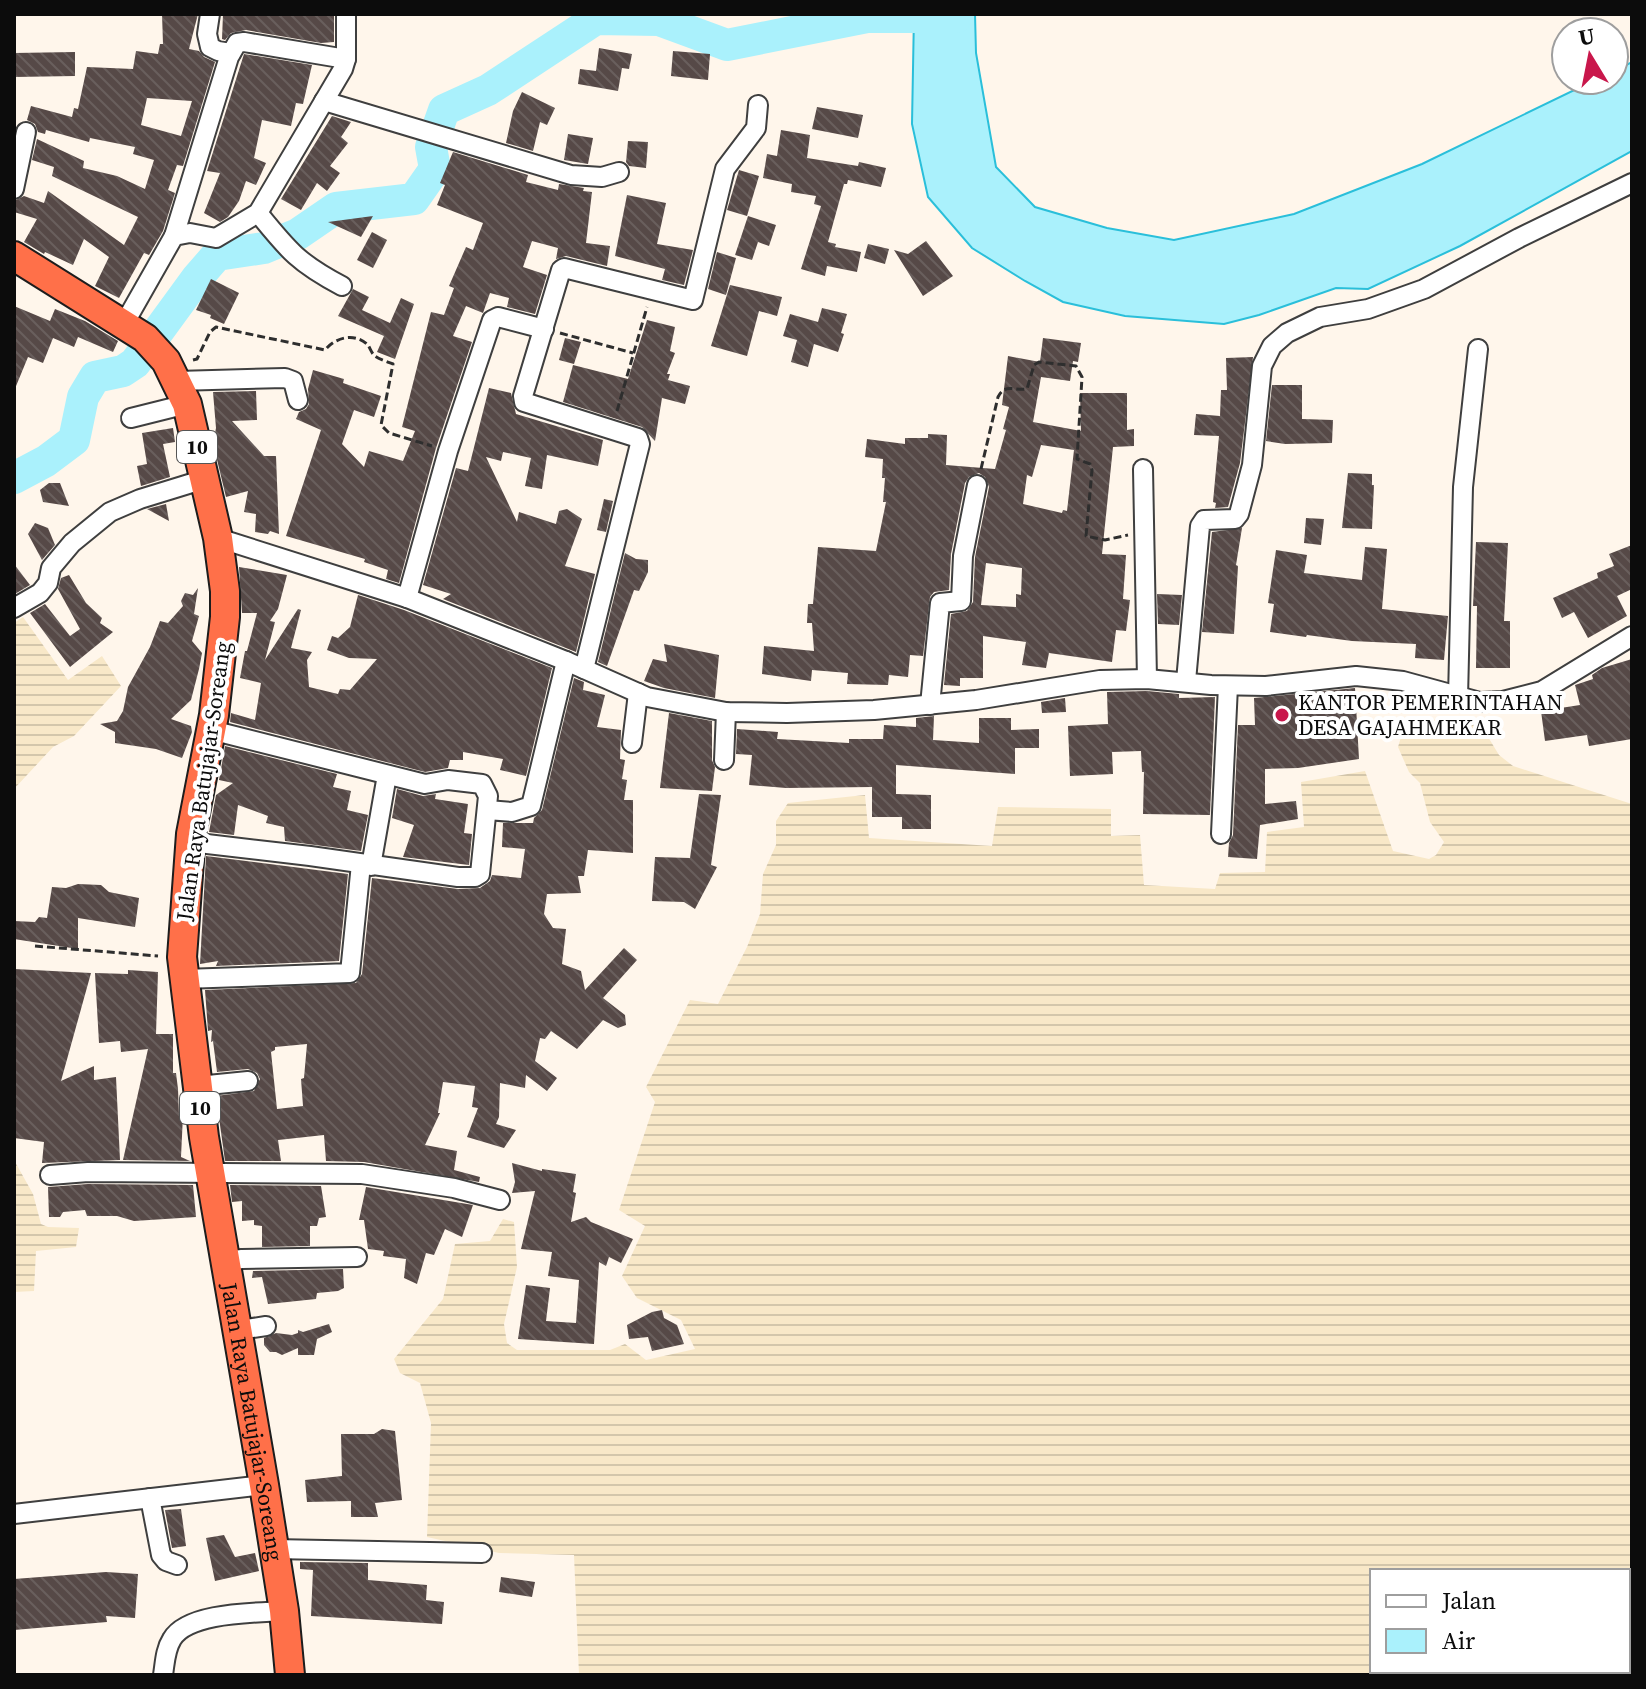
<svg xmlns="http://www.w3.org/2000/svg" width="1646" height="1689" viewBox="0 0 1646 1689" font-family="'Source Serif 4',serif">
<defs>
<pattern id="farmland-rules" width="6" height="5" patternUnits="userSpaceOnUse" patternTransform="scale(2)"><rect width="6" height="5" fill="#f8e8c8"/><path d="M0 2.5h6" fill="none" stroke="#d3c6ab"/></pattern>
<pattern id="building-back-hatch" width="6" height="6" patternUnits="userSpaceOnUse" patternTransform="scale(2)"><rect width="6" height="6" fill="#564947"/><path d="M-1 5l2 2M0 0l6 6M5-1l2 2" fill="none" stroke="#695f5d"/></pattern>
</defs>
<rect width="100%" height="100%" fill="#fff6eb"/>
<g fill="url(#farmland-rules)" fill-rule="evenodd">
<path d="M23,617L68,680L102,656L121,686L74,736L53,747L14,789V623Z"/>
<path d="M1462,716L1479,722L1499,755L1513,766L1632,804V1675H579L574,1555L499,1553L427,1537L431,1423L420,1383L400,1373L394,1359L443,1299L455,1244L490,1241L503,1219L514,1222L517,1267L504,1324L507,1343L517,1350H610L625,1344L646,1360L695,1349L681,1320L637,1298L622,1276L645,1226L619,1210L655,1102L646,1087L690,1000L718,1004L747,947L760,914L763,874L776,845V821L788,803L865,795L869,838L992,846L998,807L1111,809V836L1140,835L1144,885L1215,889L1220,873L1265,872L1267,832L1304,827L1301,782L1365,771L1393,851L1429,859L1436,855L1444,842L1430,822L1420,783L1409,772L1398,747L1404,727L1411,723ZM1372,1571H1628V1671H1372Z"/>
<path d="M14,1160L33,1194L41,1224L48,1227L79,1228L76,1247L36,1251L34,1291L14,1292Z"/>
</g>
<path fill="#aaf1fc" stroke="#2abfda" stroke-width="2" d="M914,14H975L976,53L996,167L1035,207L1107,228L1174,240L1294,214L1422,164L1595,80H1614V71L1632,62V151L1460,246L1368,289L1336,288L1259,315L1224,324L1125,316L1063,302L1025,281L972,248L928,197L912,124Z"/>
<g fill="none" stroke-linecap="round" stroke-linejoin="round">
<path stroke="#aaf1fc" stroke-width="32" d="M14,478L46,461L74,440L83,397L95,377L123,371L135,363L197,278L217,255L264,248L298,234L336,208L414,199L435,169L431,147L444,110L488,90L596,19L659,20L727,45L867,17H956"/>
</g>
<g fill="url(#building-back-hatch)" fill-rule="evenodd">
<path d="M162,14H198L189,49L199,51L204,57L215,62L183,166L177,165L168,190L175,193L163,231L149,255L144,253L119,298L95,286L109,257L84,239L73,265L45,252L44,254L24,242L37,219L14,212V201L24,196L44,203L48,191L124,245L138,217L52,176L54,167L32,160L37,139L84,161L83,168L117,176L145,189L154,160L133,154L135,147L90,138L89,142L46,130L45,134L38,132L35,124L27,120L31,106L72,117L74,108L78,109L87,67L133,69L136,51L158,54L160,44H163ZM147,98L192,101L181,136L141,125Z"/>
<path d="M223,14H334V42L321,43L246,30L231,33L225,40L222,39Z"/>
<path d="M599,48L632,54L629,69L622,68L618,91L578,84L580,69L596,71Z"/>
<path d="M673,51L710,54L708,80L671,76Z"/>
<path d="M75,52V76L14,77V53Z"/>
<path d="M244,54L312,65L303,104L296,103L291,126L262,120L254,158L266,163L256,185L246,181L239,201L228,217L220,222L204,213L220,173L207,171Z"/>
<path d="M522,92L555,108L547,125L540,122L533,151L506,143L513,111Z"/>
<path d="M817,107L863,115L858,138L812,129Z"/>
<path d="M332,116L351,122L341,137L348,143L330,166L340,173L327,191L317,183L301,210L281,199Z"/>
<path d="M781,130L810,135L807,158L858,166L859,162L886,168L881,187L848,180L847,184H844L828,242L836,244L835,247L861,252L857,272L827,266L825,276L801,269L821,206L814,204L816,196L791,192L792,184L763,178L767,154L777,156Z"/>
<path d="M568,134L593,138L588,164L564,160Z"/>
<path d="M628,141L648,142L646,168L629,166L626,162Z"/>
<path d="M453,152L528,175L526,182L558,190L559,184L584,188L583,191L592,192L586,243L610,246L607,266L566,256L556,259L558,248L532,241L523,267L547,275L535,314L507,307L509,298L490,293L483,313L466,306L453,336L472,342L436,448L399,583L386,579L388,570L364,562L365,559L286,536L321,430L296,419L299,412L306,409L309,404L308,389L313,370L344,379L343,383L381,396L374,417L354,410L342,444L364,467L369,451L403,461L415,431L402,427L431,312L444,315L454,288L449,286L466,247L473,250L483,223L437,205L445,185L440,183Z"/>
<path d="M739,170L759,176L747,216L727,210Z"/>
<path d="M627,195L666,203L657,244L693,250L684,285L662,280L665,269L615,256Z"/>
<path d="M373,216L361,237L328,222Z"/>
<path d="M748,216L776,225L769,246L758,242L752,260L735,255Z"/>
<path d="M372,232L387,240L373,268L357,260Z"/>
<path d="M926,241L953,276L923,296L894,250L908,254Z"/>
<path d="M868,244L889,249L885,264L864,258Z"/>
<path d="M717,252L736,258L726,295L708,289Z"/>
<path d="M211,279L239,293L224,324L210,318L211,315L196,310Z"/>
<path d="M730,285L782,297L777,316L759,311L747,356L711,346Z"/>
<path d="M353,289L369,297L362,310L390,323L401,298L414,304L395,359L377,352L384,336L338,316Z"/>
<path d="M14,306L50,321L55,309L85,321L118,341L113,352L78,337L74,347L53,338L43,363L28,357L14,391Z"/>
<path d="M822,308L847,314L841,333L844,334L838,352L814,344L808,367L791,362L797,340L783,336L790,314L818,322Z"/>
<path d="M647,320L675,327L670,351L675,353L667,374H670L668,380L690,386L685,404L662,398L655,441L642,427L563,402L573,365L628,379Z"/>
<path d="M565,338L581,342L574,364L559,360Z"/>
<path d="M1043,338L1081,343L1078,362L1073,361L1070,381L1041,377L1033,422L1081,431L1080,393H1127V430L1134,429V446L1113,447L1102,554L1126,555L1123,599L1130,600L1126,631L1116,630L1112,662L1049,653L1046,668L1022,665L1026,642L983,636V678H960V686L944,685L951,614L967,611L973,602L975,557L989,487L985,477L979,473L969,477L965,483L951,554L949,590L934,592L930,597L923,656L910,655L908,677L889,675L888,685L847,684L848,673L812,670L811,681L762,674L764,646L814,651L812,623H807L808,604H813L818,547L876,551L886,502H883L885,478H882L883,459L865,457L867,439L905,444V438H928V434L947,435L946,465L995,469L1006,430L1003,429L1009,407L1002,405L1008,356L1040,362ZM1041,445L1074,450L1067,511L1063,510L1062,513L1023,504L1027,475L1032,477ZM986,563L1022,568L1021,595L1016,594V607L981,605Z"/>
<path d="M1253,357L1240,463L1228,507L1215,508L1216,503L1213,502L1219,436L1194,435L1196,414L1220,416L1221,390H1227L1226,358Z"/>
<path d="M1272,385H1302V419L1333,420L1332,443L1285,444L1266,441Z"/>
<path d="M489,388L511,393L516,414L603,440L598,466L547,455L542,489L525,486L531,458L503,452L501,461L486,457L517,522L519,512L556,524L559,511L567,509L582,519L565,566L595,574L576,652L443,599L451,594L423,585L456,468L468,471Z"/>
<path d="M256,391L257,420L232,421L264,456H276L279,534L270,531L268,534L255,532L256,514L244,512L248,491L226,497L213,443L216,428L213,392Z"/>
<path d="M173,428L175,442L163,444L170,477L141,486L137,466L147,464L142,433Z"/>
<path d="M1348,473L1372,474V485H1374L1372,529L1342,528Z"/>
<path d="M49,483H60L69,506L43,502L40,490Z"/>
<path d="M604,499L613,501L606,532L597,530Z"/>
<path d="M166,504L169,521L147,509Z"/>
<path d="M1306,518L1324,519L1321,545L1304,543Z"/>
<path d="M35,523L48,528L55,545L42,560L28,534Z"/>
<path d="M1242,528L1236,565L1238,566L1234,634L1202,632L1212,532Z"/>
<path d="M1476,542L1508,543L1504,621H1510V668H1476L1477,606H1473Z"/>
<path d="M1632,545V589L1617,596L1627,616L1588,638L1574,612L1562,618L1553,598L1598,578L1597,573L1614,566L1609,554Z"/>
<path d="M1365,547L1387,549L1382,609L1448,616L1444,660L1415,658L1416,644L1352,641L1307,635L1306,637L1270,632L1274,604L1268,603L1276,550L1307,555L1304,573L1362,580Z"/>
<path d="M625,553L636,559L648,560V572L639,591L634,590L607,666L598,662Z"/>
<path d="M14,564L30,585L15,594L14,593Z"/>
<path d="M239,567L287,575L278,609L270,621L275,622L265,660L298,609L301,610L291,648L312,652L307,660L309,687L338,694L340,689L350,690L377,659L349,658L327,650L332,636L338,638L350,627L358,595L404,610L552,668L526,776L500,770L503,759L463,752V760H450L448,768L425,772L230,722L231,713L255,720L261,683L240,678L245,651H247L257,613H242Z"/>
<path d="M69,575L86,603L102,618L100,623L113,632L70,667L30,613L45,604L70,636L80,629L58,589L61,578Z"/>
<path d="M198,588L194,614L199,616L192,641L202,653L199,669L191,700L171,719L191,726L192,732L182,758L156,749L115,743V732L100,724L117,721L123,711L128,687L150,647L160,621L168,623L183,606L181,601L185,593L193,595Z"/>
<path d="M1157,594L1182,595L1179,625L1158,624Z"/>
<path d="M664,644L719,655L715,698L664,688L644,681L653,659L667,662Z"/>
<path d="M1632,659V739L1589,746L1587,735L1545,741L1541,711L1580,705L1575,685L1593,679L1592,675L1602,668Z"/>
<path d="M574,678L584,682L583,690L605,695L597,727L621,730L620,759L625,760L622,779L627,780L624,800H633V853L588,850L584,876H578L581,893L547,894L544,914L553,928L566,929L562,964L581,971L585,990L624,948L637,960L603,998L625,1015L626,1025L618,1028L603,1020L577,1049L551,1031L545,1039L540,1038L535,1061L557,1078L547,1091L526,1075L525,1088L500,1083L499,1117L496,1124L516,1130L504,1148L467,1137L478,1108L472,1107L475,1086L443,1082L438,1113H440L425,1145L457,1151L454,1170L480,1177L479,1182L364,1162L326,1161L324,1135L278,1140L281,1161H225L216,1096L254,1091L260,1079L257,1073L248,1069L217,1072L213,1041L211,1042L212,1030L208,1031L205,990L356,983L362,974L372,878L458,889L480,888L490,881L492,875L521,878L525,849L502,847L503,823H533L534,818L542,810ZM307,1044L304,1078L301,1079L303,1106L277,1109L271,1052L275,1050V1047Z"/>
<path d="M1355,688L1359,759L1298,768L1265,769V804L1296,801L1298,819L1260,825L1257,859L1228,857L1229,843L1233,835L1238,725H1255L1254,698Z"/>
<path d="M1147,691L1179,694V698L1215,697L1210,815L1143,814L1144,772H1142L1141,751L1112,752L1113,774L1070,776L1068,726L1108,724L1107,692Z"/>
<path d="M1065,698L1066,712L1042,713L1041,702Z"/>
<path d="M669,713L712,721V760L715,767L712,791L660,788Z"/>
<path d="M934,716L933,740L979,743V718H1011V730L1039,729V748H1015V774L896,765V794L931,795V829H902V817H872V787L786,788L749,785L752,755L736,754L737,729L778,732L777,739L849,743V739H883L884,725L916,727V718Z"/>
<path d="M225,746L337,774L333,787L351,791L347,810L368,815L361,851L285,841L284,827L266,823L268,816L238,805L234,835L209,832L216,795L233,783L219,780Z"/>
<path d="M397,789L423,796L436,794L435,799L468,804L464,833L472,834L469,865L403,857L414,825L392,818Z"/>
<path d="M699,794L721,795L711,865L717,867L695,909L684,902L652,901L655,857L690,858Z"/>
<path d="M206,856L348,874L339,961L216,966L218,961L200,964Z"/>
<path d="M78,884L101,885L109,892L139,898L135,927L78,918V949L14,939V921L35,922L39,917L47,918L52,887L66,888Z"/>
<path d="M14,969L91,973L61,1081L94,1066V1080L116,1077L120,1160L42,1163L44,1142L14,1138Z"/>
<path d="M128,970L158,972L156,1034H173V1073H176L178,1089L179,1115H183L181,1157L190,1161L123,1160L148,1049L121,1052L120,1041L99,1043L95,973L128,974Z"/>
<path d="M512,1163L542,1171V1169L576,1174L573,1192L576,1193L571,1222L586,1217L591,1222L633,1239L621,1263L609,1257L606,1266L599,1262L594,1344L518,1339L526,1285L550,1288L546,1321L576,1323L579,1280L548,1276L552,1252L521,1249L535,1191L512,1193L515,1182Z"/>
<path d="M88,1184L193,1185L196,1217L134,1221L117,1216H87L85,1210L63,1212L60,1217H49L48,1187Z"/>
<path d="M230,1185L321,1186L326,1217L319,1218L317,1226H310V1246L262,1247V1226L254,1225V1220L242,1221V1201L232,1202Z"/>
<path d="M366,1187L473,1205L462,1237L445,1229L434,1255L426,1253L417,1284L404,1278L406,1259L383,1256L384,1251L368,1249L364,1220H359Z"/>
<path d="M343,1269L344,1288L338,1291L317,1293L316,1299L268,1304L262,1277L252,1278L253,1271Z"/>
<path d="M662,1310L664,1318L677,1325L684,1344L652,1351L648,1337L629,1339L627,1325L652,1312Z"/>
<path d="M329,1324L332,1332L317,1339L314,1355H298V1348L282,1355L276,1352H270L264,1345V1338L276,1333L292,1335L298,1333V1330L303,1332Z"/>
<path d="M382,1429L395,1431L402,1500L375,1503L378,1517H351V1501L307,1502L305,1480L342,1476L341,1434H374Z"/>
<path d="M181,1509L186,1546L172,1548L165,1510Z"/>
<path d="M224,1535L235,1557L255,1553L259,1571L215,1581L206,1538Z"/>
<path d="M300,1562L368,1563V1580L427,1585L426,1600L444,1602L442,1624L311,1616L313,1570L300,1569Z"/>
<path d="M106,1572L138,1574L135,1618L106,1616L107,1622L14,1630V1579Z"/>
<path d="M501,1577L535,1582L532,1597L499,1592Z"/>
</g>
<g fill="none" stroke-linecap="round" stroke-linejoin="round">
<g stroke="#3f3f3f" stroke-width="22">
<g id="minor">
<path d="M210,14L207,34L210,47L218,51L231,53"/>
<path d="M324,101L571,175L602,177L619,172"/>
<path d="M14,189L26,132"/>
<path d="M258,213C288,250 298,263 342,286"/>
<path d="M174,236L229,57L237,43L244,42L346,59"/>
<path d="M124,324L174,236L190,233L216,238L258,213L343,69L346,59V14"/>
<path d="M177,381L285,378L293,381L298,400"/>
<path d="M131,418L187,404"/>
<path d="M1143,469L1147,679"/>
<path d="M218,538L407,598L566,661L647,697L726,712L787,713L874,710L976,700L1100,680L1147,679L1211,685L1266,686L1356,676L1403,681L1480,702L1503,701L1542,691L1632,636"/>
<path d="M407,598L448,451L492,320L498,317L544,329"/>
<path d="M14,608L40,593L48,583L51,568L72,543L110,512L140,499L205,479"/>
<path d="M584,669L640,444L638,438L524,402L523,396L561,270L564,268L693,300L725,169L756,128L758,105"/>
<path d="M1186,681L1200,526L1204,520L1235,519L1239,514L1252,465L1262,366L1272,346L1287,333L1320,317L1368,309L1424,289L1519,238L1632,183"/>
<path d="M1458,698L1463,487L1478,349"/>
<path d="M930,705L940,603L961,601L963,556L977,485"/>
<path d="M632,743L638,693"/>
<path d="M724,760L726,712"/>
<path d="M487,810L512,812L531,806L566,661"/>
<path d="M1221,834L1228,686"/>
<path d="M190,842L310,856L458,877H475L480,874L488,796L482,784L448,780L425,784L211,730"/>
<path d="M371,866L387,775"/>
<path d="M184,979L350,973L361,864"/>
<path d="M198,1086L248,1081"/>
<path d="M50,1175L88,1172L362,1174L454,1188L500,1200"/>
<path d="M226,1261L242,1259L357,1257"/>
<path d="M239,1330L266,1326"/>
<path d="M150,1498L161,1555L166,1561L177,1565"/>
<path d="M14,1514L264,1485"/>
<path d="M273,1549L482,1553"/>
<path d="M163,1675C165,1663 165,1650 172,1639C188,1612 255,1613 284,1611"/>
</g>
</g>
<g stroke="#1d1d1d" stroke-width="32">
<g id="highway">
<path id="s1" d="M14,256L145,338L166,361L187,404L218,538L225,591V617L214,715L191,834L182,957L204,1137L264,1485L284,1611L290,1675"/>
</g>
</g>
<g stroke="#2e2e2e" stroke-width="3" stroke-dasharray="8 4" stroke-linecap="butt">
<path d="M560,333L633,353"/>
<path d="M193,360L197,359L210,332L216,327L325,350C335,338 353,332 367,344C370,347 371,353 375,356C379,359 388,362 393,364L381,425L389,433L432,446"/>
<path d="M617,411L647,307"/>
<path d="M981,469L998,397C1005,383 1014,391 1027,389L1034,365L1039,362L1076,366L1082,377L1077,459L1090,464L1092,470L1086,536L1105,540L1128,535"/>
<path d="M35,946L158,956"/>
</g>
<use href="#minor" stroke="#fff" stroke-width="18"/>
<use href="#highway" stroke="#ff7049" stroke-width="28"/>
</g>
<circle fill="#c9174b" stroke="#fff" stroke-width="3" cx="1282" cy="715" r="8"/>
<g text-anchor="middle" stroke-width="8" stroke-linejoin="round" paint-order="stroke">
<g fill="#fff" stroke="#555" stroke-width="2">
<rect x="177" y="431" width="40" height="32" rx="6"/>
<rect x="180" y="1092" width="40" height="32" rx="6"/>
</g>
<g font-size="20" font-weight="bold" fill="#0c0c0c">
<text x="197" y="454">10</text>
<text x="200" y="1115">10</text>
</g>
<g font-size="22" fill="#0c0c0c" stroke="#fff" text-anchor="start">
<text x="1298" y="710">KANTOR PEMERINTAHAN<tspan x="1298" dy="25">DESA GAJAHMEKAR</tspan></text>
</g>
<g font-size="22" fill="#0c0c0c" stroke="#fff">
<text transform="translate(203 781) rotate(-82)" y="8">Jalan Raya Batujajar-Soreang</text>
<text dy="8" stroke="none"><textPath href="#s1" startOffset="1264">Jalan Raya Batujajar-Soreang</textPath></text>
</g>
</g>
<rect width="1646" height="1689" fill="none" stroke="#0c0c0c" stroke-width="32"/>
<rect x="1370" y="1569" width="260" height="104" fill="#ffffff" stroke="#9e9e9e" stroke-width="2"/>
<rect x="1386" y="1595" width="40" height="12" fill="#ffffff" stroke="#9e9e9e" stroke-width="2"/>
<text x="1442" y="1609" font-size="24" fill="#0c0c0c">Jalan</text>
<rect x="1386" y="1629" width="40" height="24" fill="#aaf1fc" stroke="#9e9e9e" stroke-width="2"/>
<text x="1442" y="1649" font-size="24" fill="#0c0c0c">Air</text>
<g transform="translate(1590 56) rotate(350)"><circle r="38" fill="#ffffff" stroke="#9e9e9e" stroke-width="2"/>
<path d="M0-6L14 30L0 20L-14 30Z" fill="#c9174b"/>
<text y="-12" font-size="22" font-weight="bold" text-anchor="middle" fill="#0c0c0c">U</text>
</g>
</svg>
